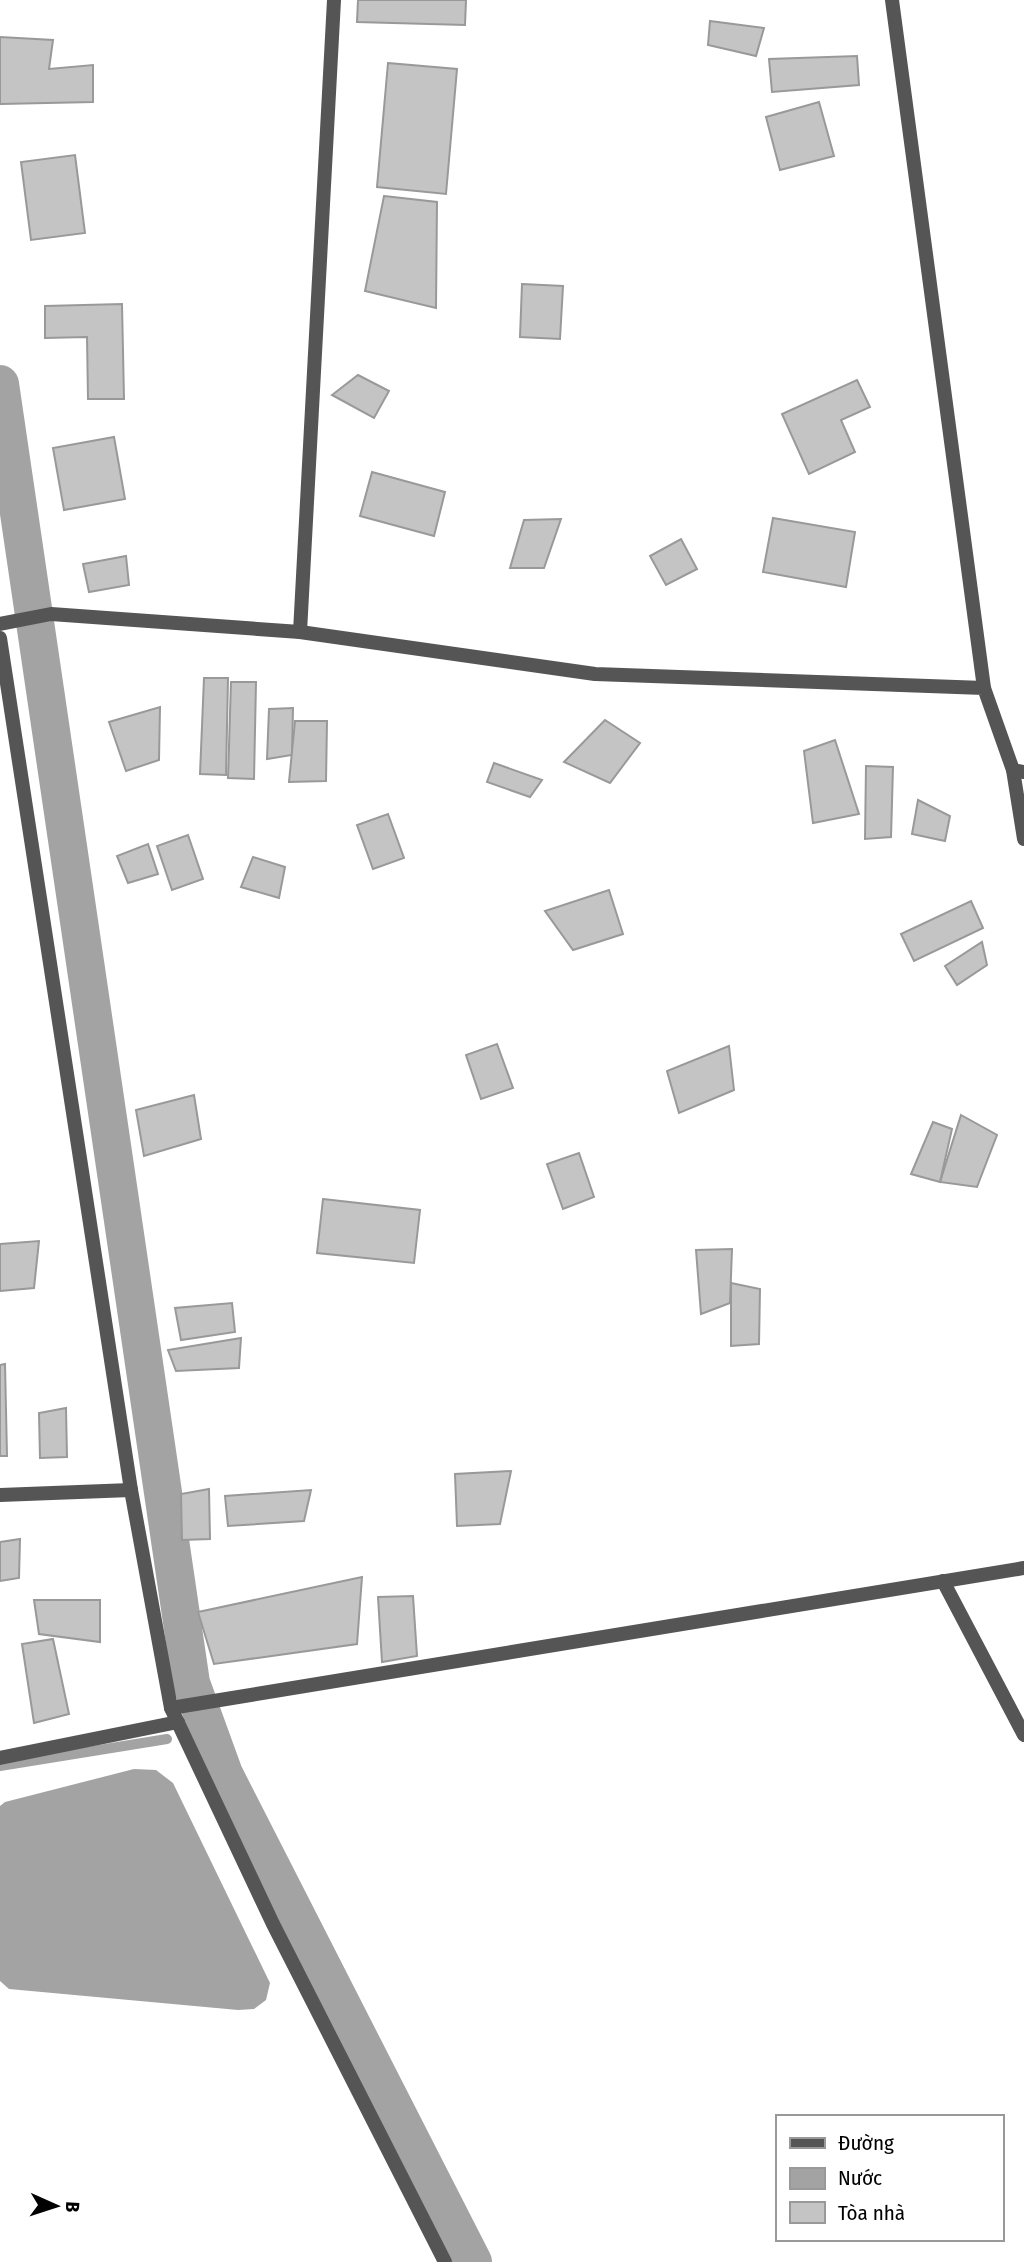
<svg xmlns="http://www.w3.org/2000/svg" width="1024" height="2262" viewBox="0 0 1024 2262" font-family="'Fira Sans Condensed',sans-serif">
<rect width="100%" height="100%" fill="#fff"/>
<path fill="#a3a3a3" d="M134,1769L156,1770L173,1783L270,1983L266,2000L254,2009L238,2010L9,1989L0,1981V1806L5,1802Z"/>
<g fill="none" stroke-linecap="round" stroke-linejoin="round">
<g stroke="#a3a3a3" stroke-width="10">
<path d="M194,1735L209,1733"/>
<path d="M0,1766L167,1739"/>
</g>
<path stroke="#a3a3a3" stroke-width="38" d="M0,384L191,1683L224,1774L473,2262"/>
</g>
<g fill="#c4c4c4" stroke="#999" stroke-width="2">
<path d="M358,0H466L465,25L357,22Z"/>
<path d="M710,21L764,28L756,56L708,45Z"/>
<path d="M0,37L53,40L49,69L93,65V102L0,104Z"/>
<path d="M857,56L859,85L772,92L769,59Z"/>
<path d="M388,63L457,69L446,194L377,187Z"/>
<path d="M819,102L834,156L780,170L766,117Z"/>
<path d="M75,155L85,233L31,240L21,162Z"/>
<path d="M384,196L437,202L436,308L365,291Z"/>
<path d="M522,284L563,286L560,339L520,337Z"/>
<path d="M122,304L124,399H88L87,337L45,338V306Z"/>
<path d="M358,375L389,391L374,418L332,395Z"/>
<path d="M857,380L870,407L841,420L855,452L809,474L782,414Z"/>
<path d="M114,437L125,499L64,510L53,448Z"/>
<path d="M372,472L445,492L434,536L360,516Z"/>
<path d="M773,518L855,532L846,587L763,572Z"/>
<path d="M561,519L544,568H510L524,520Z"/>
<path d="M681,539L697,569L666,585L650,556Z"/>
<path d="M126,556L129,585L89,592L83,564Z"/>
<path d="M204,678H228L226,775L200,774Z"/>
<path d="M231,682H256L254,779L228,778Z"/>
<path d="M160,707L159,760L126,771L109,722Z"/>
<path d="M293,708L292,755L267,759L269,709Z"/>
<path d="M605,720L640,743L610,783L564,762Z"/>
<path d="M295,721H327L326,781L289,782Z"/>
<path d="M835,740L859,814L813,823L804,751Z"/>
<path d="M494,763L542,780L530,797L487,782Z"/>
<path d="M866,766L893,767L891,837L865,839Z"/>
<path d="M918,800L950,816L945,841L912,834Z"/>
<path d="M388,814L404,858L373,869L357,825Z"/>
<path d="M188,835L203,879L172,890L157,846Z"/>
<path d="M148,844L158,874L128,883L117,856Z"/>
<path d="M253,857L285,867L279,898L241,887Z"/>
<path d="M609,890L623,934L573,950L545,911Z"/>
<path d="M971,901L983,928L914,961L901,934Z"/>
<path d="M982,942L987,965L957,985L945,966Z"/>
<path d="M497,1044L513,1088L481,1099L466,1055Z"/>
<path d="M729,1046L734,1090L679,1113L667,1071Z"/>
<path d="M194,1095L201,1139L144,1156L136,1110Z"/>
<path d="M961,1115L997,1135L977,1187L940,1182Z"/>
<path d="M933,1122L952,1129L940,1182L911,1174Z"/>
<path d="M579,1153L594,1197L563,1209L547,1164Z"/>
<path d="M323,1199L420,1210L414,1263L317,1253Z"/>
<path d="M39,1241L34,1288L0,1291V1244Z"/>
<path d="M732,1249L730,1303L701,1314L696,1250Z"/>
<path d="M731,1283L760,1289L759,1344L731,1346Z"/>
<path d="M232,1303L235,1332L181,1340L175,1308Z"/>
<path d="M241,1338L239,1368L176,1371L168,1350Z"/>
<path d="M5,1364L7,1456H0V1365Z"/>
<path d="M66,1408L67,1457L40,1458L39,1413Z"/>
<path d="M511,1471L500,1524L457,1526L455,1474Z"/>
<path d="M209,1489L210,1539L182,1540L181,1494Z"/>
<path d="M311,1490L304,1521L228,1526L225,1496Z"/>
<path d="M20,1539L19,1578L0,1581V1542Z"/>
<path d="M362,1577L357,1644L214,1664L198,1612Z"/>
<path d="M413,1596L417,1656L382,1662L378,1597Z"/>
<path d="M34,1600H100V1642L39,1634Z"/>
<path d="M53,1639L69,1714L34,1723L22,1644Z"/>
</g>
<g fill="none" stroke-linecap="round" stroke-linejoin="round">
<g stroke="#555" stroke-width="14">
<path d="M892,0L984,688"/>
<path d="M0,624L51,614L300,632L595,674L984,688L1013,770L1024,772"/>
<path d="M300,632L334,0"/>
<path d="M0,638L131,1490L171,1708L273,1924L445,2262"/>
<path d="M1013,770L1024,839"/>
<path d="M0,1495L131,1490"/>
<path d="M943,1581L1024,1735"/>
<path d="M171,1708L1024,1568"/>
<path d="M0,1758L178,1722"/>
</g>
</g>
<rect x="776" y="2115" width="228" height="126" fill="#ffffff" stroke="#999999" stroke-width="2"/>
<rect x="790" y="2138" width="35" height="10" fill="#555555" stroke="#999999" stroke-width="2"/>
<text x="838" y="2150" font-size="21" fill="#000000">Đường</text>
<rect x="790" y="2168" width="35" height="21" fill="#a3a3a3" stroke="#999999" stroke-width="2"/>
<text x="838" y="2185" font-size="21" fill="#000000">Nước</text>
<rect x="790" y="2202" width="35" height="21" fill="#c4c4c4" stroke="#999999" stroke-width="2"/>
<text x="838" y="2220" font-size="21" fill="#000000">Tòa nhà</text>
<g transform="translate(56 2206) rotate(93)" stroke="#ffffff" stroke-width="5" paint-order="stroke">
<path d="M0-5L12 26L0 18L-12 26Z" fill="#000000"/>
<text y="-10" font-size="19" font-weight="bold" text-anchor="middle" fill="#000000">B</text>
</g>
</svg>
